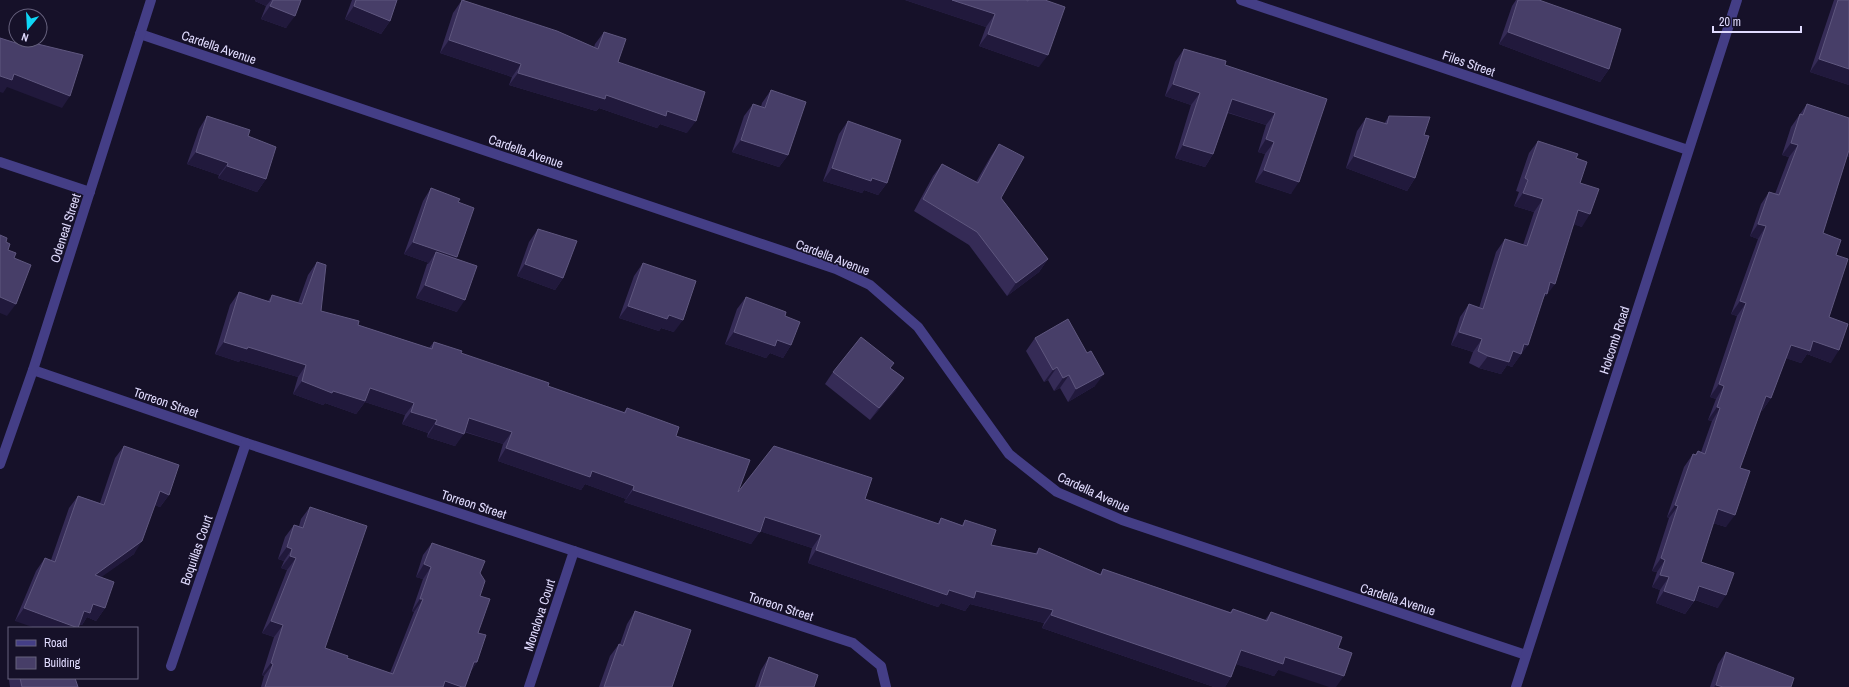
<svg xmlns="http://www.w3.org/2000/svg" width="1849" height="687" viewBox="0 0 1849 687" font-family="'Archivo Narrow',sans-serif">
<rect width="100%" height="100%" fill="#161129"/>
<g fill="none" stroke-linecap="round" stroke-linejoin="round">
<g stroke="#443e86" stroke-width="10">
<path d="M1241,0L1688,150"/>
<path d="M140,34L836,269L870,285L918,327L1009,454L1057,492L1122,520L1526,655"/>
<path d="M0,162L90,192"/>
<path d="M33,370L246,443L853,643L881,666L886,687"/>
<path d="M0,464L33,370L151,0"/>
<path d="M171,666L246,443"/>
<path d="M529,687L574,551"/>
</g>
<path stroke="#443e86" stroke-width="10" d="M1516,687L1737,0"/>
</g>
<g fill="#352b56">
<path d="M256,0H301L286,28L261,19L266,6L255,1Z"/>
<path d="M352,0H397L390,21L381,34L345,19Z"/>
<path d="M462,0L594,47L595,44L604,32L618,62L687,133L660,124L657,128L599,108L596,111L509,85L512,77L440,53L453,13Z"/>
<path d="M905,0H1045L1039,67L979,46L986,27Z"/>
<path d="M1516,0H1539L1609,69L1600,82L1499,44L1512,6Z"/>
<path d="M1834,0H1849V85L1810,72Z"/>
<path d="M1184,49L1225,65L1327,99L1291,194L1255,182L1265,154L1258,152L1266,125L1228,113L1213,154L1205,167L1175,158L1191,105L1165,96L1175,62Z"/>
<path d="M771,90L788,155L779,167L732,152L744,116L753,104L761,107L762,103Z"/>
<path d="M1807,104L1849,118V157L1847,156L1823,233L1836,255L1829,317L1831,363L1807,354L1801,363L1786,358L1771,398L1762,411L1761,410L1740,468L1726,527L1713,523L1701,562L1718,608L1695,600L1685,614L1656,603L1660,590L1652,587L1657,572L1652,571L1669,518L1667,517L1684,467L1693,454L1695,455L1698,451L1701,452L1712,421L1708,420L1716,399L1710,397L1737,316L1731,314L1758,239L1750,236L1761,204L1769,192L1775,194L1789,157L1782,155L1791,127Z"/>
<path d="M207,116L248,136L266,179L257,192L218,178L219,175L187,164L199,129Z"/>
<path d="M1389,116L1424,135L1415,178L1407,191L1346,168L1357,131L1366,118L1384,124Z"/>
<path d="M848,121L887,183L878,195L864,190L862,193L823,181L839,134Z"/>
<path d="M1538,141L1576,158L1580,183L1582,227L1574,224L1546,296H1545L1543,299L1519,357L1512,367L1507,365L1501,374L1479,368L1469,363L1473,352L1451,345L1460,317L1469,304L1479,308L1496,252L1505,239L1523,245L1534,212L1514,206L1519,192L1516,191L1529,153Z"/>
<path d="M999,144L1001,198L1048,259L1039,272L1007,296L969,245L914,211L933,176L942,164L976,182L991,156Z"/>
<path d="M431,188L458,202L456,259L457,312L416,298L427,264L429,263L404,254L423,201Z"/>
<path d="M538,229L563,278L555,290L517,276L529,242Z"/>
<path d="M317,262L321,311L358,325L429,348L434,342L461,353L548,386L624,412L627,408L676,436L738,492L865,499L937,524L941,518L962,525L965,520L991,545L1035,554L1039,548L1100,574L1103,569L1230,612L1233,609L1265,620L1271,612L1278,670L1274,676L1236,664L1231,677L1225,687H1214L1042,628L1044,623L970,604L965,611L941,603L938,607L808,563L812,548L760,531L751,544L624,502L626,499L585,484L581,490L498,461L503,444L464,432L455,446L427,437L428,433L402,424L405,415L365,402L356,414L325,403L323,405L293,394L298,377L240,360L239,362L215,354L230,305L239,292L268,301L272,295L298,303L308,275Z"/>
<path d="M643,263L674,332L661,328L659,331L619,318L634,276Z"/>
<path d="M746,297L785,316L791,345L783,358L770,353L766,358L725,344L737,309Z"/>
<path d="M1035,338L1095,386L1068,402L1060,388L1054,391L1048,380L1044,382L1026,351Z"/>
<path d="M890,368L904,378L895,391L870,420L825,384L833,372Z"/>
<path d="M124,446L169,495L160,507L155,505L134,554L100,577L105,608L96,621L87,617L82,625L79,624L15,621L36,571L45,558L51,560L69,508L78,496L100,503L115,458Z"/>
<path d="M310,507L325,648L347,658L390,673L414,612L412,611L423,579L416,577L423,555L432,543L480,573V596L477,662L471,671L465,687H261L264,676L262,675L274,637L262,633L287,570L281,568L284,561L278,559L285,537L294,525L299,526L301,519Z"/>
<path d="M635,611L672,687H599L610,656L619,644H620L627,624Z"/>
<path d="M1726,652L1791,687H1710L1718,664Z"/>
<path d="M769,657L814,687H755L761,670Z"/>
<path d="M10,678H75L78,687H10L9,680Z"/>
</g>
<g fill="#21193c">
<path d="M256,0H271L266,6L255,1Z"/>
<path d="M905,0H952L995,14L986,27Z"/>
<path d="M270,6L295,16L286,28L261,19Z"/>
<path d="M354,6L390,21L381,34L345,19Z"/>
<path d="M1508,32L1609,69L1600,82L1499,44Z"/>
<path d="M988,34L1048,55L1039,67L979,46Z"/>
<path d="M449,40L521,64L512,77L440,53Z"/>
<path d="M1819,59L1849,69V85L1810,72Z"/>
<path d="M518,73L667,111L696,121L687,133L660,124L657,128L599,108L596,111L509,85Z"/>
<path d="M14,74L70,96L62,108L7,87L3,93L0,92V76Z"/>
<path d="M1173,84L1200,93L1191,105L1165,96Z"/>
<path d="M1232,99L1275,113L1266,125L1224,111Z"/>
<path d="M1266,139L1274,142L1265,154L1258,152Z"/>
<path d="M741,140L788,155L779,167L732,152Z"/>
<path d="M1791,143L1798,145L1789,157L1782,155Z"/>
<path d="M1183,145L1213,154L1205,167L1175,158Z"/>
<path d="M1849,146V157L1843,155Z"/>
<path d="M196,152L228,163L219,175L187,164Z"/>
<path d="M1354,156L1415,178L1407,191L1346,168Z"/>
<path d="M227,166L266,179L257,192L218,178Z"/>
<path d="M832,168L872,178L887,183L878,195L864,190L862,193L823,181Z"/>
<path d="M1264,170L1299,182L1291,194L1255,182Z"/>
<path d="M1523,193L1543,199L1534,212L1514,206Z"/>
<path d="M1578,210L1590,214L1582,227L1569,223Z"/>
<path d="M1758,224L1766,226L1758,239L1750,236Z"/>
<path d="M413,242L457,257L448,270L436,252L429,263L404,254Z"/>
<path d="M1048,259L1039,272L1007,296L1016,283Z"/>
<path d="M525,264L563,278L555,290L517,276Z"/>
<path d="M1550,282L1555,284L1546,296H1545L1538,306Z"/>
<path d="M425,285L465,300L457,312L416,298Z"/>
<path d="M0,297L16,304L7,316L0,313Z"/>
<path d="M1740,301L1746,303L1737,316L1731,314Z"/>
<path d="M628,306L669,315L683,320L674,332L661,328L659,331L619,318Z"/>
<path d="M734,332L777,340L791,345L783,358L770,353L766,358L725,344Z"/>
<path d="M1459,332L1482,339L1473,352L1451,345Z"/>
<path d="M1813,341L1839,350L1831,363L1807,354L1801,363L1782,357L1791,345Z"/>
<path d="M224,342L248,347L306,365L298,377L240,360L239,362L215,354Z"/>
<path d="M1524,344L1528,345L1512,367L1507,365L1501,374L1479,368L1488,356Z"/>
<path d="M1057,367L1048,380L1044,382L1053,370Z"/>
<path d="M1104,374L1095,386L1068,402L1076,389Z"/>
<path d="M1069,375L1060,388L1054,391L1063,378Z"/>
<path d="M904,378L895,391L870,420L879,408Z"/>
<path d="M302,381L333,391L370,388L414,403L405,415L365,402L356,414L325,403L323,405L293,394Z"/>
<path d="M1719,384L1724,386L1716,399L1710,397Z"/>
<path d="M1766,396L1771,398L1762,411L1757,409Z"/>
<path d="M1717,407L1720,408L1712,421L1708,420Z"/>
<path d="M411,412L437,420L428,433L402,424Z"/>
<path d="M469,418L512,432L503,444L460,430Z"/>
<path d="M435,424L464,434L455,446L427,437Z"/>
<path d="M506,448L592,471L634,486L626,499L585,484L581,490L498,461Z"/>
<path d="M633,490L760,532L751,544L624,502Z"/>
<path d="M160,491L169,495L160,507L151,504Z"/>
<path d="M1675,505L1678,506L1669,518L1667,517Z"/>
<path d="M1718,509L1735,515L1726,527L1709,522Z"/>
<path d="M765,517L821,535L812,548L756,530Z"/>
<path d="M142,541L134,554L86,588L95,575Z"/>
<path d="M287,547L292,549L284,561L278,559Z"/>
<path d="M816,550L949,590L976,591L1053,610L1044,623L970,604L965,611L941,603L938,607L808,563Z"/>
<path d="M290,556L296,558L287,570L281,568Z"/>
<path d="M1661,558L1665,560L1657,572L1652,571Z"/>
<path d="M424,564L431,567L423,579L416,577Z"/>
<path d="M1660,575L1669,577L1660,590L1652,587Z"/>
<path d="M1699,586L1726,595L1718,608L1690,598Z"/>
<path d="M1664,591L1694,601L1685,614L1656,603Z"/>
<path d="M420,599H423L414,612L412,611Z"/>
<path d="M93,604L105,608L96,621L87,617L82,625L75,623L84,611Z"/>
<path d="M24,608L78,628H35L15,621Z"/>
<path d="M1051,615L1231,677L1225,687H1214L1042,628Z"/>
<path d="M271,621L283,625L274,637L262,633Z"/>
<path d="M1241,650L1285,657L1344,676L1336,687H1329L1278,670L1274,676L1232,663Z"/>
<path d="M474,662H477L468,675Z"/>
<path d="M271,663L273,664L264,676L262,675Z"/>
<path d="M445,681L462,687H441Z"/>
<path d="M1716,685L1723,687H1714Z"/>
</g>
<g fill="#473e68" stroke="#5f577f">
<path d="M273,0H301L295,16L270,6Z"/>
<path d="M356,0H397L390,21L354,6Z"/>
<path d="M462,0L557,31L598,49L604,32L626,39L618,62L705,92L696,121L667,111L666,116L606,95L605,99L518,73L521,64L449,40Z"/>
<path d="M952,0H1026L1028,1V0H1045L1065,7L1048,55L988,34L995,14Z"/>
<path d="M1518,0H1539L1621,29L1609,69L1508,32Z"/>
<path d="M1838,0H1849V69L1819,59Z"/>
<path d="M0,38L19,44L20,40H21L83,55L70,96L14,74L12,80L0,76Z"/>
<path d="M1184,49L1226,61L1225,65L1327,99L1299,182L1264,170L1274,142L1266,139L1275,113L1232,99L1213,154L1183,145L1200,93L1173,84Z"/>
<path d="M771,90L806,102L788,155L741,140L753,104L765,108Z"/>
<path d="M1807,104L1849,118V150L1823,233L1841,240L1836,255L1848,259L1829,317L1848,324L1839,350L1813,341L1810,351L1791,345L1771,398L1766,396L1740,468L1750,471L1735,515L1718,509L1701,562L1734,573L1726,595L1699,586L1694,601L1664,591L1669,577L1660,575L1665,560L1661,558L1678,506L1675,505L1693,454L1696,455L1698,451L1705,454L1720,408L1717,407L1724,386L1719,384L1746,303L1740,301L1766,226L1758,224L1769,192L1779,195L1798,145L1791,143L1800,114L1803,115Z"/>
<path d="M207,116L250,130L248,136L276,147L266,179L227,166L228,163L196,152Z"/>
<path d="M1389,116L1430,117L1424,135L1429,136L1415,178L1354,156L1366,118L1387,124Z"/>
<path d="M848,121L901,140L887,183L872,178L871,181L832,168Z"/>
<path d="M1538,141L1578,154L1576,158L1587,162L1580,183L1599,189L1590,214L1578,210L1555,284L1550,282L1547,294L1545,293L1528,345L1524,344L1521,354L1513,351L1509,362L1488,356L1478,351L1482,339L1459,332L1469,304L1483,309L1505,239L1527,246L1543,199L1523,193L1528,180L1525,178Z"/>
<path d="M999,144L1024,157L1001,198L1048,259L1016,283L977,232L923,199L942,164L978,183Z"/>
<path d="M431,188L460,199L458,202L474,208L457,257L413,242Z"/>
<path d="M538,229L577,241L563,278L525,264Z"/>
<path d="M0,235L7,238L6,242L10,244L8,250L16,253L14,258L31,265L16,304L0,297Z"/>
<path d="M436,252L477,266L465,300L425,285Z"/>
<path d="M317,262L326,265L321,311L359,321L358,325L432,349L434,342L462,351L461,353L549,383L548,386L625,413L627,408L679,427L676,436L750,460L738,492L774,446L872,478L865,499L939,524L941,518L963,526L965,520L996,530L991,545L1037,554L1039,548L1101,575L1103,569L1231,613L1233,609L1267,621L1271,612L1342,637L1338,648L1352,653L1344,676L1285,657L1283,664L1241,650L1231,677L1051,615L1053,610L976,591L974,598L949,590L947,595L816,550L821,535L765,517L760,532L633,490L634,486L592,471L590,477L506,448L512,432L469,418L464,434L435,424L437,420L411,412L414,403L370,388L365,401L333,391L332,393L302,381L306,365L248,347L247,349L224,342L239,292L270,302L272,295L302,304Z"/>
<path d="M643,263L696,281L683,320L669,315L667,319L628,306Z"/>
<path d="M746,297L786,312L785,316L800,322L791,345L777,340L775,346L734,332Z"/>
<path d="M1068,319L1087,353L1091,351L1104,374L1076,389L1069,375L1063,378L1057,367L1053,370L1035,338Z"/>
<path d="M861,337L894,363L890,368L904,378L879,408L833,372Z"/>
<path d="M124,446L179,465L169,495L160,491L142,541L95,575L114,582L105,608L93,604L90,613L84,611L78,628L24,608L45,558L55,562L78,496L104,505Z"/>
<path d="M310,507L367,526L325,648L348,656L347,658L393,674L423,599H420L431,567L424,564L432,543L485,561L480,573L485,581L480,596L490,599L478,633L486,635L477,662H474L465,687H462L445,681L443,687H265L273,664L271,663L283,625L271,621L296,558L290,556L292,549L287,547L294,525L303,528Z"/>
<path d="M635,611L691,630L672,687H604L619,644L623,646Z"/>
<path d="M1726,652L1794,678L1791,687H1723L1716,685Z"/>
<path d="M769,657L818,675L814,687H759Z"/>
<path d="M20,678H75L78,687H22Z"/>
</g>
<g text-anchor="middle" stroke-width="3.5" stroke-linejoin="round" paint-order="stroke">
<g font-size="13" fill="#e0dbfe" stroke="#161129">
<text transform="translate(219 47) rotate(19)" y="5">Cardella Avenue</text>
<text transform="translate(1469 63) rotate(19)" y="5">Files Street</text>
<text transform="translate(526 151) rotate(19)" y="5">Cardella Avenue</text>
<text transform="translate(65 228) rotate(-72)" y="5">Odeneal Street</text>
<text transform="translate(833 257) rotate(21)" y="5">Cardella Avenue</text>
<text transform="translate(1614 340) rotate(-72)" y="5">Holcomb Road</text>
<text transform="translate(166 402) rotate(19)" y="5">Torreon Street</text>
<text transform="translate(1094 492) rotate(25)" y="5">Cardella Avenue</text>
<text transform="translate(474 504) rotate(18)" y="5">Torreon Street</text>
<text transform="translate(196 550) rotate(-71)" y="5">Boquillas Court</text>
<text transform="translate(1398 599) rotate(18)" y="5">Cardella Avenue</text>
<text transform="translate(781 606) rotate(18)" y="5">Torreon Street</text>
<text transform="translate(539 615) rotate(-72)" y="5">Monclova Court</text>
</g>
</g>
<rect x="8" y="627" width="130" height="52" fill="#161129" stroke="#67627e"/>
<rect x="16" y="640" width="20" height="6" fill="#443e86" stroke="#67627e"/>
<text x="44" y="647" font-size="12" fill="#e0dbfe">Road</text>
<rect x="16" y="657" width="20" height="12" fill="#473e68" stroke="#67627e"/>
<text x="44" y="667" font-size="12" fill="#e0dbfe">Building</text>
<g transform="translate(28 28) rotate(198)"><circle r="19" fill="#161129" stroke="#67627e"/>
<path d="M0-3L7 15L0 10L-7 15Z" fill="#0fd7f6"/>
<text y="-6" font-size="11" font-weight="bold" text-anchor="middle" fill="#e0dbfe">N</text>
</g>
<path d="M1713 26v6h88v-6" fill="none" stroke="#e0dbfe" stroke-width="2"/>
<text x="1719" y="26" font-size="12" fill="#e0dbfe" stroke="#161129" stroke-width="3" paint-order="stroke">20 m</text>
</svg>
